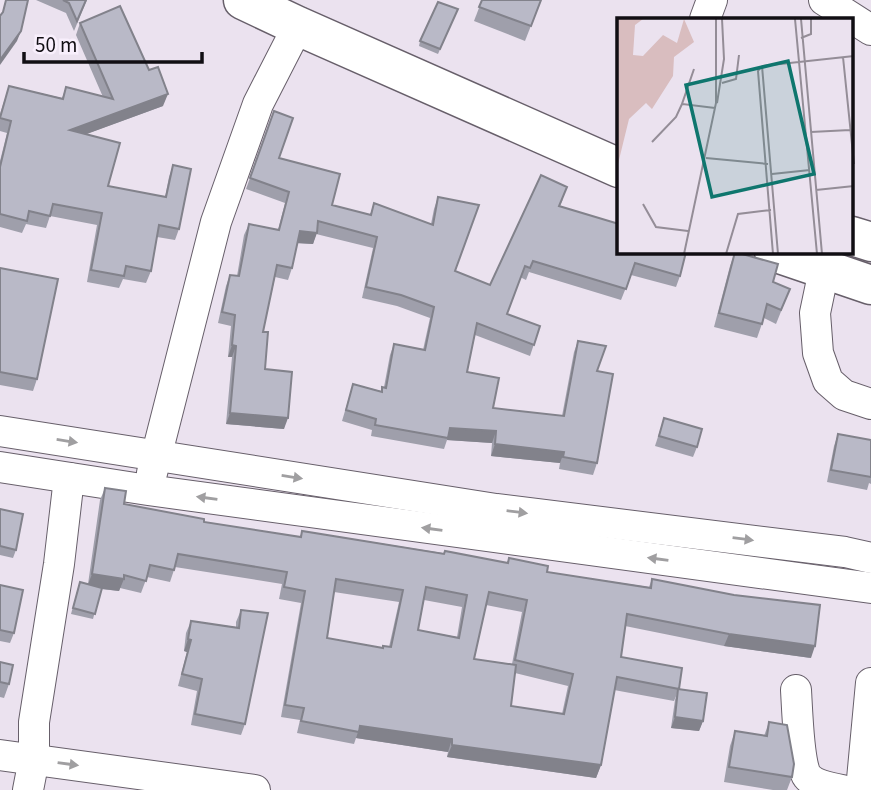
<svg xmlns="http://www.w3.org/2000/svg" width="871" height="790" viewBox="0 0 871 790" font-family="'Source Sans 3',sans-serif">
<rect width="100%" height="100%" fill="#ebe2ef"/>
<g fill="none" stroke-linecap="round" stroke-linejoin="round">
<g stroke="#675f6a" stroke-width="32">
<g id="minor">
<path d="M824,0L871,30"/>
<path d="M705,19L712,0"/>
<path d="M824,270L815,313L818,353L828,381L844,395L871,404"/>
<path d="M0,431L496,509L845,552L871,558"/>
<path d="M0,467L148,490L871,588"/>
<path d="M152,473L216,222L258,104L298,26"/>
<path d="M796,690C797,706 799,767 807,776C814,785 831,788 842,790"/>
<path d="M0,755L255,790"/>
<path d="M28,790L34,759V722L59,564L69,478"/>
<path d="M861,790L871,683"/>
</g>
</g>
<g stroke="#675f6a" stroke-width="41">
<g id="major">
<path d="M243,0L298,26L619,168"/>
<path d="M852,236L871,242"/>
<path d="M774,252L871,285"/>
</g>
</g>
<use href="#minor" stroke="#fff" stroke-width="30"/>
<use href="#major" stroke="#fff" stroke-width="38"/>
</g>
<g fill="#9f9fab" fill-rule="evenodd">
<path d="M36,0H87L74,31L66,13Z"/>
<path d="M482,0H541L525,41L474,21Z"/>
<path d="M458,9L438,54L419,46L420,41Z"/>
<path d="M80,23L163,106L86,134L108,186L165,197L169,177L173,165L179,229L175,240L157,237L151,271L146,283L123,279L119,288L87,282L97,225L50,216L46,228L26,224L22,233L0,227V161L7,133L0,131V114L9,86L62,98L66,87L103,97L76,35Z"/>
<path d="M274,111L279,158L332,205L370,215L374,203L431,224L434,209L438,197L455,271L490,285L563,199L560,206L680,276L676,287L631,275L621,300L529,272L526,280L520,277L507,314L540,326L530,356L475,335L467,372L493,408L562,416L574,352L578,341L597,371V463L593,475L559,469L560,463L491,456L492,443L447,440L444,449L371,436L372,430L342,421L353,384L381,391L382,387H384L390,355L394,344L423,350L430,318L397,306L362,298L373,248L316,234L313,244L297,243L292,268L288,280L275,277L263,332L265,369L284,429L226,424L232,357H228L231,326L218,323L226,286L230,275L237,276L244,235L249,224L278,230L285,203L246,189Z"/>
<path d="M735,252L773,282L790,289L776,324L764,318L757,338L714,327L730,266Z"/>
<path d="M0,268L37,379L33,391L0,385Z"/>
<path d="M664,418L697,447L693,457L655,446Z"/>
<path d="M838,434L871,440V484L869,483L867,490L827,482L834,446Z"/>
<path d="M105,488L124,504L204,522L300,537L302,531L507,563L509,558L547,572L649,587L652,579L811,658L724,646L625,626L621,657L679,689L674,701L614,690L601,765L596,778L447,757L448,752L356,738L354,744L297,733L300,720L281,717L301,603L279,599L282,584L175,567L170,582L147,577L141,593L120,588L119,591L101,589L93,619L71,614L78,588L88,584L100,500ZM334,592L399,602L389,647L382,648L327,638ZM424,600L462,607L457,637L418,630ZM486,605L522,612L512,664L474,659ZM515,673L568,686L562,714L511,706Z"/>
<path d="M0,509L16,550L13,558L0,555Z"/>
<path d="M0,585L14,633L10,643L0,641Z"/>
<path d="M241,610L245,724L241,735L191,725L197,691L178,686L187,652L184,651L186,633L191,621L236,627V622Z"/>
<path d="M0,662L9,684L4,698L0,697Z"/>
<path d="M678,689L703,721L699,731L671,728L675,700Z"/>
<path d="M769,722L792,777L787,790H773L724,782L730,746L735,731L764,736Z"/>
</g>
<g fill="#82828b">
<path d="M21,31L17,41L0,65V60Z"/>
<path d="M168,94L163,106L65,142L70,130Z"/>
<path d="M300,231L317,233L313,244L296,243Z"/>
<path d="M232,345L236,346L232,357H228Z"/>
<path d="M230,413L288,418L284,429L226,424Z"/>
<path d="M450,428L496,431L492,443L447,440Z"/>
<path d="M495,444L564,452L560,463L491,456Z"/>
<path d="M92,574L124,579L119,591L87,587Z"/>
<path d="M729,634L815,646L811,658L724,646Z"/>
<path d="M188,639L191,640L187,652L184,651Z"/>
<path d="M675,717L703,721L699,731L671,728Z"/>
<path d="M360,726L452,739L448,752L356,738Z"/>
<path d="M452,745L601,765L596,778L447,757Z"/>
</g>
<g fill="#b9b9c7" stroke="#82828b" stroke-width="2" fill-rule="evenodd">
<path d="M6,0H28L21,31L0,60V16L3,12Z"/>
<path d="M63,0H86L77,21L69,3Z"/>
<path d="M482,0H541L531,26L479,7Z"/>
<path d="M438,2L458,9L440,49L420,41Z"/>
<path d="M120,6L149,70L158,67L168,94L70,130L120,143L108,186L166,197L173,165L191,169L179,229L159,225L151,271L126,266L124,276L91,270L102,213L53,204L50,216L29,211L27,221L0,214V167L11,121L0,118L9,86L63,99L66,87L113,99L80,23Z"/>
<path d="M274,111L293,118L279,158L340,174L332,205L371,215L374,203L433,225L438,197L479,205L455,271L490,285L541,175L567,187L559,206L619,224V252H686L680,276L635,263L626,289L533,261L530,268L525,266L507,314L540,326L534,345L477,323L467,372L499,378L493,408L564,416L578,341L606,346L597,371L613,374L597,463L563,457L564,452L495,444L496,431L450,428L448,438L375,425L376,419L346,410L353,384L382,392V387L386,388L394,344L425,350L434,307L401,295L366,287L377,237L318,221L317,233L300,231L292,268L277,265L263,332H268L265,369L292,372L288,418L230,413L236,346L232,345L235,315L222,312L230,275L239,276L249,224L279,230L289,192L250,178Z"/>
<path d="M735,252L778,264L773,282L790,289L781,310L767,304L762,324L719,313Z"/>
<path d="M0,268L58,279L37,379L0,372Z"/>
<path d="M664,418L702,429L697,447L659,436Z"/>
<path d="M838,434L871,440V477L831,470Z"/>
<path d="M105,488L126,491L124,504L204,519V522L301,537L302,531L444,554L445,551L508,563L509,558L548,566L547,572L651,588L652,579L734,595L820,605L815,646L729,634L627,614L621,657L682,668L679,689L617,677L601,765L452,745V739L360,726L359,732L301,721L304,708L285,705L305,591L284,587L287,572L178,554L174,570L150,565L146,581L124,575V579L92,574ZM336,579L403,590L391,647L383,646V648L327,638ZM426,587L467,595L459,638L418,630ZM489,592L527,600L515,660L573,674L564,714L511,706L516,665L474,659Z"/>
<path d="M0,509L23,514L16,550L0,546Z"/>
<path d="M80,582L102,588L95,614L73,608Z"/>
<path d="M0,585L23,590L14,633L0,630Z"/>
<path d="M241,610L268,613L245,724L195,714L202,679L182,674L191,640L188,639L191,621L239,628Z"/>
<path d="M0,662L13,665L9,684L0,682Z"/>
<path d="M678,689L707,693L703,721L675,717Z"/>
<path d="M769,722L787,725L794,764L792,777L729,767L735,731L767,736Z"/>
</g>
<defs><path id="oneway-solid" d="M-6-.8H1V-3.2L6.5 0L1 3.2V.8H-6Z" transform="scale(1.75)"/></defs>
<g fill="#a09fa1">
<use href="#oneway-solid" transform="translate(67 441) rotate(9)"/>
<use href="#oneway-solid" transform="translate(292 477) rotate(9)"/>
<use href="#oneway-solid" transform="translate(207 498) rotate(-172)"/>
<use href="#oneway-solid" transform="translate(517 512) rotate(7)"/>
<use href="#oneway-solid" transform="translate(432 529) rotate(-172)"/>
<use href="#oneway-solid" transform="translate(743 539) rotate(7)"/>
<use href="#oneway-solid" transform="translate(658 559) rotate(-172)"/>
<use href="#oneway-solid" transform="translate(68 764) rotate(8)"/>
</g>
<g transform="translate(617 18)">
<rect width="236" height="236" fill="#ebe2ef"/>
<path d="M0,1H26L18,7L16,37L26,38L46,17L60,25L67,1L77,24L57,39L56,58L35,91L29,85L12,101L0,150Z" fill="#d9bdbf"/>
<path fill="none" stroke="#948d97" stroke-width="2" d="M178,1L200,236M184,1L205,236M184,20L194,16V1M226,39L237,146M145,48L141,53L156,236M145,48L161,236M145,48L237,38M77,51L65,86L98,90M105,65L119,61L122,37M100,85L107,41L105,1M194,114L233,112M35,124L59,99L65,86M89,140L151,146M155,156L193,152M199,172L237,168M26,186L39,209L71,213M67,236L99,85V1M109,236L121,196L154,192"/>
<path fill="#0f766e" fill-opacity="0.15" stroke="#0f766e" stroke-width="3.5" d="M171,43L197,156L95,179L69,67Z"/>
<rect width="236" height="236" fill="none" stroke="#110e13" stroke-width="3.5"/>
</g>
<path d="M24 52v10h178v-10" fill="none" stroke="#110e13" stroke-width="3.5"/>
<text x="35" y="52" font-size="21" fill="#110e13" stroke="#f8effc" stroke-width="5" paint-order="stroke">50 m</text>
</svg>
